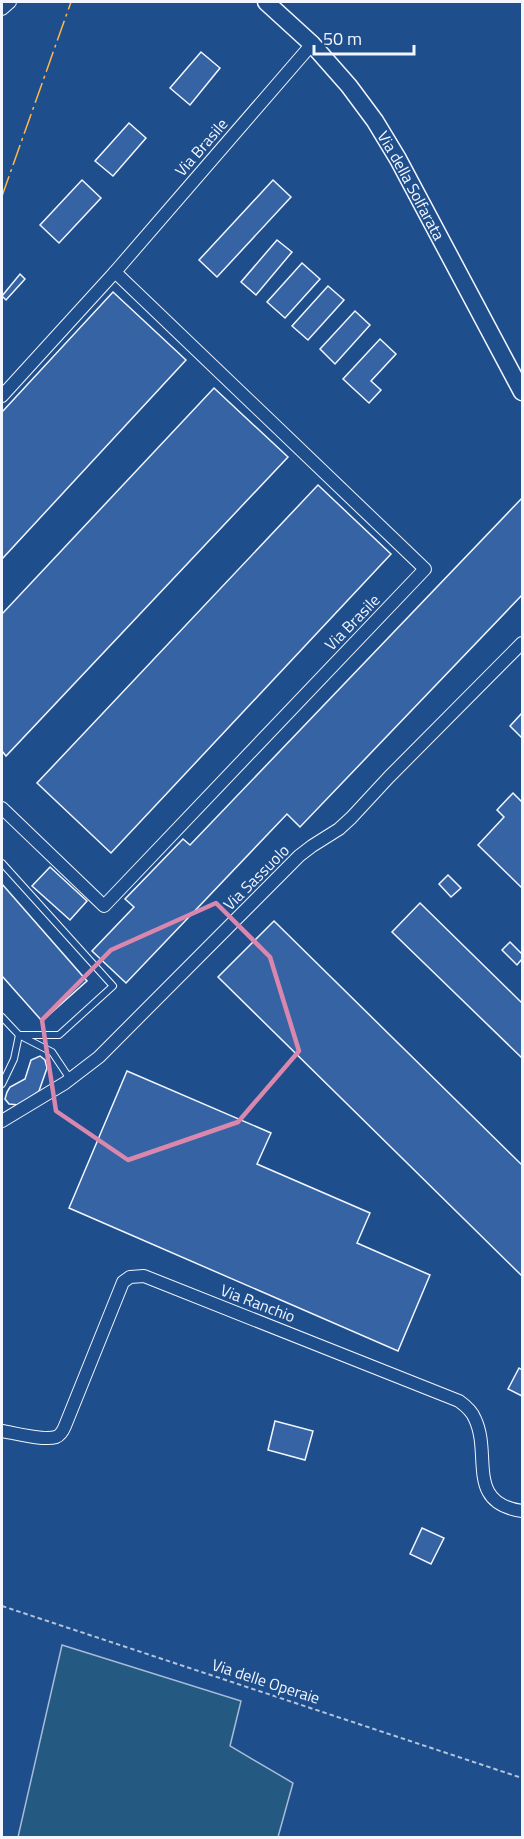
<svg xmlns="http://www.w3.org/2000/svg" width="524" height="1839" viewBox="0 0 524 1839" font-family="'Titillium Web',sans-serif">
<rect width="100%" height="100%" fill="#1f4e8c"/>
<path fill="#245a82" stroke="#a8bbd7" stroke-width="1.5" d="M62,1645L241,1701L230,1746L293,1783L278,1837H18Z"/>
<g fill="#3563a3" stroke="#f2f6ff" stroke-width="1.5">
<path d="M201,52L220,68L190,105L170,88Z"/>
<path d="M129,123L146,138L113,176L95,161Z"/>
<path d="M82,180L101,198L59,243L40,225Z"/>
<path d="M273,180L291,197L217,277L199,260Z"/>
<path d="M277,240L292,252L256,295L241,282Z"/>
<path d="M302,263L320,279L285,318L267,302Z"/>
<path d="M20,274L25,279L6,300L2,296Z"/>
<path d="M328,286L344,300L308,340L292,326Z"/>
<path d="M113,292L186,360L2,559V412Z"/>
<path d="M355,311L370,325L335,364L320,349Z"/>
<path d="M380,339L396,354L371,381L381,390L369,403L343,379Z"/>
<path d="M214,388L288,457L6,756L2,751V614Z"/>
<path d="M318,485L391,554L111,853L37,783Z"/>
<path d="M522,498V595L300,827L287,814L126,983L92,951L134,907L125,899L183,839L190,845Z"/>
<path d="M522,713V738L510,726Z"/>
<path d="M513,793L522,802V888L478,845L504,817L497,810Z"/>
<path d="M50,867L87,901L70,920L32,886Z"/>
<path d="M448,875L461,888L451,897L439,884Z"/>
<path d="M2,884L87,981L42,1021L2,976Z"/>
<path d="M420,903L522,1003V1058L392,932Z"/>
<path d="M274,921L522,1165V1276L218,977Z"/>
<path d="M510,942L522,954V959L517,965L502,950Z"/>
<path d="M40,1056L45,1060L47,1068L39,1091L19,1105L9,1104L5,1099L7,1092L10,1087L25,1079L31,1060Z"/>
<path d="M127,1071L271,1133L257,1164L370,1213L357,1243L430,1275L398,1351L69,1208Z"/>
<path d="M519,1368L522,1370V1396L508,1389Z"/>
<path d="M275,1421L313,1431L305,1460L268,1450Z"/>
<path d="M422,1528L444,1538L431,1564L410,1554Z"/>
</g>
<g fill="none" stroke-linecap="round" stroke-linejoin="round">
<g stroke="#f2f6ff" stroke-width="8">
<g id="lane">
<path d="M2,863L113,986L59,1035H19"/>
<path d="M2,1017L19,1035L52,1052L70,1079"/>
<path d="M2,1084L14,1059L19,1035"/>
</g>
</g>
<g stroke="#f2f6ff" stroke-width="14">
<g id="street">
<path d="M2,9L10,2"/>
<path d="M2,396L115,272L312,44"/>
<path d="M2,808L104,906L425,569L115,272"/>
<path d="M2,1121L65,1083L99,1057L299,856L312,846L339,829L351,818L389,777L522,643"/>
<path d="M2,1431C14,1433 44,1441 56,1437C61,1435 63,1431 65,1426L123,1282L130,1277L144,1276L459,1401C466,1406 472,1411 475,1419C492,1455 465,1503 522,1511"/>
</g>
</g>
<g stroke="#f2f6ff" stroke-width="19">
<g id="secondary">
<path id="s1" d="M266,2L312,44L349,86L375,121L398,159L522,392"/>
</g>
</g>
<path stroke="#b3c4dc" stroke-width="2" stroke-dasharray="4.5 3" stroke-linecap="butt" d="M2,1606L522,1778"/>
<use href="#lane" stroke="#1f4e8c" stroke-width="6"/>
<use href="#street" stroke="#1f4e8c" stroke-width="12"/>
<use href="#secondary" stroke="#1f4e8c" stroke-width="16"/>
<path stroke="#ffb74d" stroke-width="1.5" stroke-dasharray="21 4.5 3 4.5" stroke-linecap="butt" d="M2,196L71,2"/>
</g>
<path fill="none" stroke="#da87ad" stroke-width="4.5" stroke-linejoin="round" d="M216,903L270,957L299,1051L238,1122L128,1160L56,1111L42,1020L111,950Z"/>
<g text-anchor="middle" stroke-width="4.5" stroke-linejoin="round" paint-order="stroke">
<g font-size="16" fill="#f2f6ff" stroke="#1f4e8c">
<text transform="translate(201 147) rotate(-49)" y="6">Via Brasile</text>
<text dy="6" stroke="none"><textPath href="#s1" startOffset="236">Via della Solfarata</textPath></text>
<text transform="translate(352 622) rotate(-46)" y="6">Via Brasile</text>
<text transform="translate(256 877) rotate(-45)" y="6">Via Sassuolo</text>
<text transform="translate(258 1303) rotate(21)" y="6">Via Ranchio</text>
<text transform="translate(266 1681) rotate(18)" y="6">Via delle Operaie</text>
</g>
</g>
<rect width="524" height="1839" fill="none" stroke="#f2f6ff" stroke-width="6"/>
<path d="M314 45v9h100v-9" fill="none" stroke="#f2f6ff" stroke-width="3"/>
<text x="323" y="45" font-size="18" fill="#f2f6ff" stroke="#1f4e8c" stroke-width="4.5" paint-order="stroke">50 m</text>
</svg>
